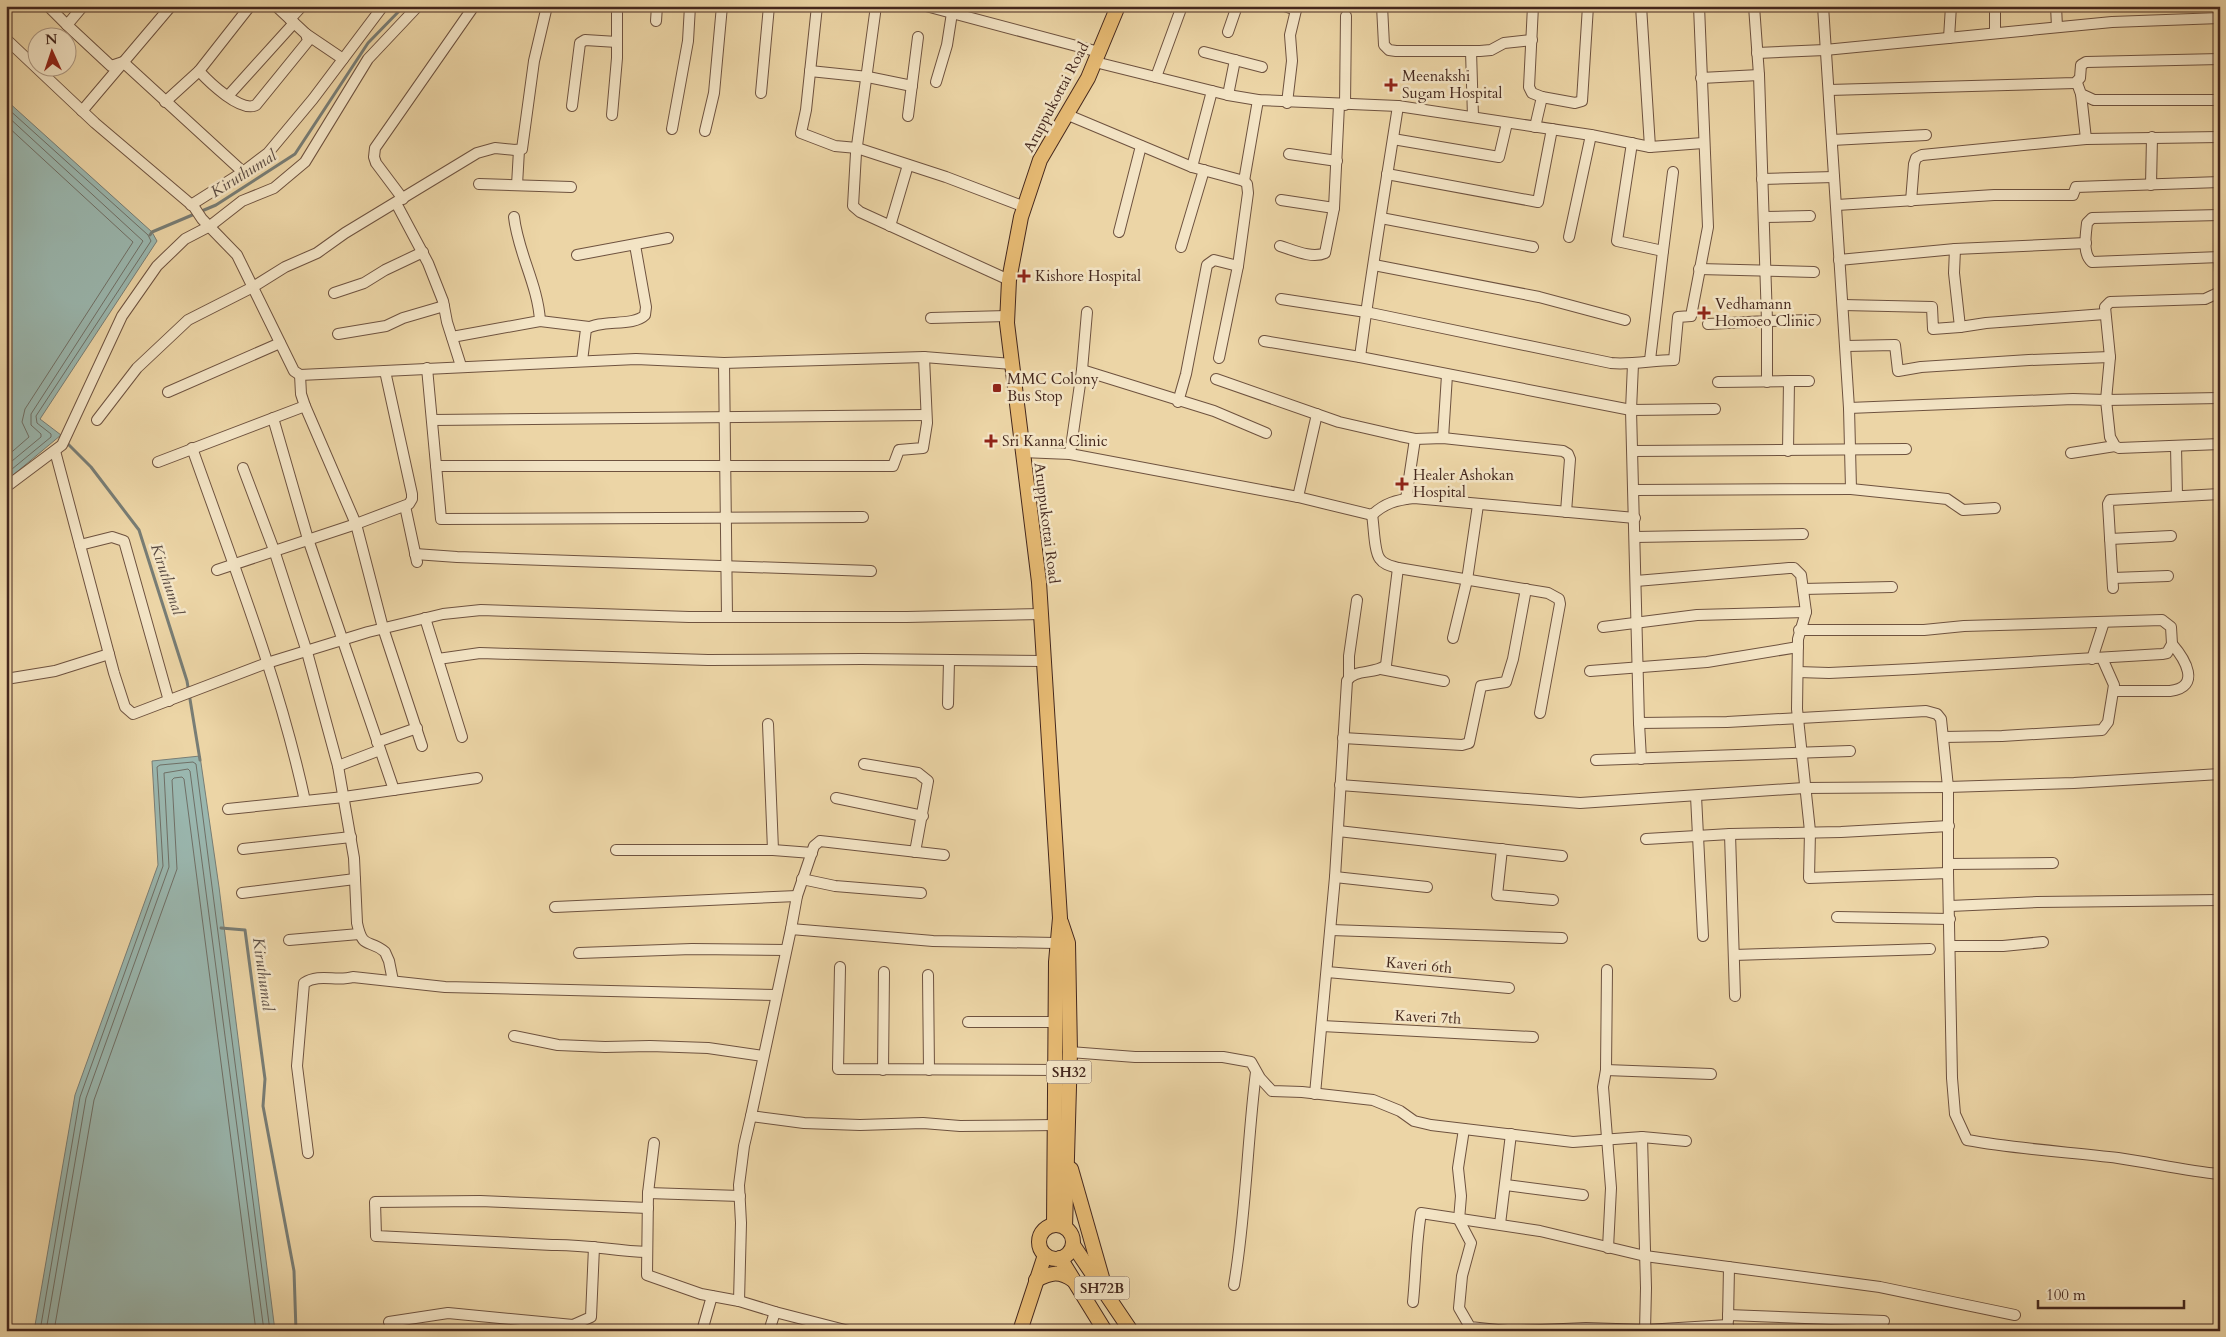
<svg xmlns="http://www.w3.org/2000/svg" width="2226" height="1337" viewBox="0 0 2226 1337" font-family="Cardo,serif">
<rect width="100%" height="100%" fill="#ecd5a6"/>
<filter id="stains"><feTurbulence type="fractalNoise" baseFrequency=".004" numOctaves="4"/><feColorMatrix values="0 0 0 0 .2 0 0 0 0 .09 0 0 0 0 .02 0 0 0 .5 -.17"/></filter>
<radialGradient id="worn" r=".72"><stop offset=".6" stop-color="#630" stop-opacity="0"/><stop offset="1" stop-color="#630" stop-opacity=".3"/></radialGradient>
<g fill="#9ab7af" stroke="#787d75">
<path d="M6,100L152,232L157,241L40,419L61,435L6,481Z"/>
<path d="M200,756L219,887L275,1331H34L75,1095L158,865L152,761Z"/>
</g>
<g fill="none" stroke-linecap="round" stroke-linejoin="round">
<g stroke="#6f6f66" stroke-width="1">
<path d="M6,107L148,235L151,241L36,416L37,423L51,434V437L6,474"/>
<path d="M6,115L143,241L31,414V425L41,434V437L6,466"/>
<path d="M6,125L133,242L25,409L22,422L29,437L6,457"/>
<path d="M40,1331L80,1097L163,866L157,767L160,765L193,762L196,764L270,1331"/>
<path d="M46,1331L86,1098L169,867L164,773L188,769L190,771L264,1331"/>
<path d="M54,1331L94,1100L177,869L172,780L174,778L182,777L184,779L256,1331"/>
</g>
<g stroke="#787d75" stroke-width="3">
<path d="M150,235L152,232L216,205L295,154L368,43L404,6"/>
<path d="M66,442L91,467L139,530L187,681L200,760"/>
<path d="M221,928L245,930L265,1079L263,1106L294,1271L296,1331"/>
</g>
<g stroke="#6e523f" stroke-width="12">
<g id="minor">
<path d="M48,6L67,25L83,6"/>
<path d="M250,6L199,71C209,82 241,113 256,105L308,41L306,34L276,6"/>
<path d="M817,6L806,110L801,133L835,146L857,148L946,177L1025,207"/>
<path d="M876,6L856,153L853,206L860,212L1009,280"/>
<path d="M926,6L1099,52"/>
<path d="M1285,6L1296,10L1298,6"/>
<path d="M1382,6L1384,45L1389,50L1396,51H1480L1491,50L1504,43L1532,40"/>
<path d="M1533,6L1529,87L1532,93L1542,97L1535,127"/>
<path d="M1641,6L1650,147"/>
<path d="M1995,6V33"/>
<path d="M2056,6L2057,27"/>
<path d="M290,19L302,6"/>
<path d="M656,21L657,6"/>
<path d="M67,25L111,66L123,62L243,172"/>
<path d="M1228,32L1237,6"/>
<path d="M306,34L343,59"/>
<path d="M1949,38L1951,6"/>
<path d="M6,39L95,123L194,207L202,219L237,255L294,371L300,375L636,359L724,363L924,357L1012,364"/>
<path d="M1471,51L1473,117"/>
<path d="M1204,52L1262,67"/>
<path d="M1757,53L1825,50L2112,22L2220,18"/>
<path d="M1095,62L1228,95L1258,100L1398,106L1591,135L1650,147L1703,143"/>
<path d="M810,71L868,77L912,86"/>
<path d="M1156,77L1182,6"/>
<path d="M1701,78L1759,75"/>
<path d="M936,82L947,45L952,13"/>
<path d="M2077,83L2081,94L2094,100H2220"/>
<path d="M1829,90L2075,83L2080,78L2081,65L2086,62L2220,59"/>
<path d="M761,93L769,6"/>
<path d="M2081,94L2086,139"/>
<path d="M1228,95L1235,60"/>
<path d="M228,96L294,23"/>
<path d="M1542,97L1575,103L1582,101L1588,6"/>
<path d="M165,102L199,71"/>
<path d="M1287,103L1292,61L1290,35L1296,10"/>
<path d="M1345,105L1346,16"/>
<path d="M572,106L580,43L585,40L617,42"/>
<path d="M82,111L171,6"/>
<path d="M612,115L617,58V6"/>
<path d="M1068,115L1192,167L1244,181L1247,184L1248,193L1238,266L1219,358"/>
<path d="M908,116L918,37"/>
<path d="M672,129L688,41L690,6"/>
<path d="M705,131L714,93L722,6"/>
<path d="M1393,139L1499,157L1507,123"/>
<path d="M1832,140L1926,135"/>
<path d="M1632,143L1617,241L1663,251L1650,360"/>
<path d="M1289,154L1337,161"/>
<path d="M1192,167L1212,91"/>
<path d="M1387,174L1538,202L1552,129"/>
<path d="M1762,179L1834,177"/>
<path d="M1244,181L1258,100"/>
<path d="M479,184L571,187"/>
<path d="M517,185L519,150"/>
<path d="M2151,185L2152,137"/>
<path d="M403,199L376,163L374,157L375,148L474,6"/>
<path d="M1281,200L1334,208"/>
<path d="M1911,201L1914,164L1916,158L1922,155L2086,139L2220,137"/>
<path d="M396,203L428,263L443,301L447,322L461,366"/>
<path d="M191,205L243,172L268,153L313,99L383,6"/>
<path d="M1837,205L1994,195H2073L2076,187L2220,182"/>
<path d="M2220,215L2092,218L2087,223C2086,234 2082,254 2092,262L2220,257"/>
<path d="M1764,217L1810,216"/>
<path d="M1381,218L1533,247"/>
<path d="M890,226L908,165"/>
<path d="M1119,232L1141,146"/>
<path d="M1569,237L1591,135"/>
<path d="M1280,246C1293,250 1312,259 1325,253L1334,208L1339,105"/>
<path d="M1181,247L1204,170"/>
<path d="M1955,249L1954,273L1960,327L1986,323L2105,314"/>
<path d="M1663,251L1673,172"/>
<path d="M577,255L668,238"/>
<path d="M2219,257L2220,272"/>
<path d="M1839,260L1955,249L2086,243"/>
<path d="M1374,265L1539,297L1625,320"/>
<path d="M1699,269L1814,272"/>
<path d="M2220,292L2205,299L2110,302L2105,307L2110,357L2106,400L2220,398"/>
<path d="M334,293L364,283L385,270L423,252"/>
<path d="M1281,299L1366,312L1611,363C1632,365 1653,360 1674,360L1678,317L1691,316L1708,227L1699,6"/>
<path d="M1843,305L1932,307L1933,329L1960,327"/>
<path d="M931,318L1007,316"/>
<path d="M540,321L589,327"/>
<path d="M1708,324L1767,321L1759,75L1754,6"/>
<path d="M338,334L386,326L403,318L444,306"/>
<path d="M452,337L540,321C538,285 518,253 514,217"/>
<path d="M1264,341L1360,357L1631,410L1715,409"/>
<path d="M1846,346L1895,345L1898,371L1921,367L2029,360L2110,357"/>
<path d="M1360,357C1371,273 1385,190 1398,106"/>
<path d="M582,361L586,329C601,319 633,327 645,315L646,307L635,245"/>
<path d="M724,363L727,616"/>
<path d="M1633,364L1631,410L1639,723L1727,722L1926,711L1937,714L1941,719L1948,787V873"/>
<path d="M427,368L441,519L863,517"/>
<path d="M1082,370L1214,411L1266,433"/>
<path d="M300,375L301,394L305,406L356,524L383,628L422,746"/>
<path d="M1216,379L1339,422L1400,436L1415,439L1443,438L1563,451L1568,454L1570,459L1566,512"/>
<path d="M1789,381H1809"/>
<path d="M1718,382L1789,381L1788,451"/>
<path d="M1767,382V321L1815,320"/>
<path d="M168,392L280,343"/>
<path d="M1178,402L1186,374L1207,265L1214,260L1238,266"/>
<path d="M1849,408L2073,399L2106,400L2110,437L2115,446L2119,448L2220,444"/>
<path d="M273,418L308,539L394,790"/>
<path d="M97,420L137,368L188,320L253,287L285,267L317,253L345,233L477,153L495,148L515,150L522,149L534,61L547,6"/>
<path d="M432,420L926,415"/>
<path d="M1443,438L1447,375"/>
<path d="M2176,446L2177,496"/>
<path d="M192,448C233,564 279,680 305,801"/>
<path d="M55,451L114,673L125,707L133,714L267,663L368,632L443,614L481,610L689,617H907L1042,614"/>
<path d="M1633,451L1906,449"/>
<path d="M1022,452L1070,454L1298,497L1372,515C1385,503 1396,500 1414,498L1635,518"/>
<path d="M2071,453L2115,446"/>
<path d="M1070,454L1082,370L1087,312"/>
<path d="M158,462L305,406"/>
<path d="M436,466H893L899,450L923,448L927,423L924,357"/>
<path d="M243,468L274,550L307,652L338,766L354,858L357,923C363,951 369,938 385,952L389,961L393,981"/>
<path d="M6,487L62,445L122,316L157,266L185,239L210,226L242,201L274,188L305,162L368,59L418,6"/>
<path d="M1851,489L1938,498L1947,499L1963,510L1995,508"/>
<path d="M1634,490L1851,489L1849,408L1823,6"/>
<path d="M1298,497L1317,414"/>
<path d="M1406,499L1415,439"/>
<path d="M405,506L417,562"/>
<path d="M1372,515C1374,525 1374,552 1380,559C1384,565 1392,566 1398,568L1548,593L1559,599L1560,604L1540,713"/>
<path d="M1635,537L1803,534"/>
<path d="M2110,539L2171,536"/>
<path d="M80,545L112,537L124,541L169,701"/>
<path d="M415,554L457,557L871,571"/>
<path d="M217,570L356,524L409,504L412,499V494L385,371"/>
<path d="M2113,578L2168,576"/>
<path d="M1636,581L1789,568H1794L1801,575L1806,612L1798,639L1797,709L1810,831L1809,878L1948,873L1952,1078L1955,1114L1967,1140C2017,1149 2068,1152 2118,1158C2153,1163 2186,1171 2220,1174"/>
<path d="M2113,588L2108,504L2110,500L2220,494"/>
<path d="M1803,589L1892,587"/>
<path d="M425,618L462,737"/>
<path d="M1603,627L1697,615L1806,612"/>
<path d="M1453,638L1467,580L1478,505"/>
<path d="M438,659L480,653L708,660L862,659L1044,661"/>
<path d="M2092,659L2104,622"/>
<path d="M1381,669L1444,681"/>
<path d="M1590,671L1707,662L1798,647"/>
<path d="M1798,672L1829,673L1913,669L2162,654L2167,653L2172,644L2171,627L2162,620L1964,626L1924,630H1799"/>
<path d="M1349,677V656L1357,600"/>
<path d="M6,679L55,671L109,654"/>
<path d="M2114,691H2170C2202,687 2185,659 2172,644"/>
<path d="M948,704L949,661"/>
<path d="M1639,723L1641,759"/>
<path d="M768,724L773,850"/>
<path d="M1943,737L2002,736L2102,730L2108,722L2114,685L2102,658"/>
<path d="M1343,738L1462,745L1469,743L1481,686L1506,682L1513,659L1526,589"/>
<path d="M377,742L417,728"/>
<path d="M1596,760L1850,751"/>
<path d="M864,764L918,773L928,781L915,852"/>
<path d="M338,766L380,750"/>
<path d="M1340,785L1580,803L1804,788L1948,787L2074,783L2220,774"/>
<path d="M1696,796L1703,936"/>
<path d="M836,798L923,816"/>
<path d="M228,809L344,797L477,778"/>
<path d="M1338,831L1562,856"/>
<path d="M1730,834L1735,996"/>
<path d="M1646,839L1730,834L1841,832L1949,826"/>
<path d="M243,849L351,837"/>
<path d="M1502,849L1497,895L1553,900"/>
<path d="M616,850H773L812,853"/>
<path d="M1948,864L2053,863"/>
<path d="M1335,877L1427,887"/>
<path d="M802,879L835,886L921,893"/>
<path d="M242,893L355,879"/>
<path d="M1950,906L2037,902L2220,900"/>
<path d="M555,907L797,896"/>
<path d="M1837,917L1950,919"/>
<path d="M791,929L797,896L814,846L820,841L944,855"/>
<path d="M1331,930L1562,938"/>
<path d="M289,940L359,934"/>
<path d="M1950,946H2003L2043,942"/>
<path d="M579,953L692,949L786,950"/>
<path d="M1734,955L1930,949"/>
<path d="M840,967L838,1069L1056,1070"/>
<path d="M1607,970L1606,1070L1603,1087L1611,1188L1608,1248"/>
<path d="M1327,972L1509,988"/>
<path d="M928,975L929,1070"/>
<path d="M968,1022H1057"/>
<path d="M1322,1026L1533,1037"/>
<path d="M514,1036L558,1045L605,1047L650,1046L708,1048L763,1056"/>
<path d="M1070,1052L1135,1057H1223L1251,1062L1260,1078L1272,1091L1302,1092L1373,1100L1400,1111L1414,1121L1431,1125L1573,1142L1642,1137L1686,1141"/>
<path d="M883,1070L884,972"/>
<path d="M1606,1070L1711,1074"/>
<path d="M1315,1094L1335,877L1347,681C1355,668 1375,675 1386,665L1398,568"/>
<path d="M1055,1125L960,1126L923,1123L860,1125L804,1123L751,1116L791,929L933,941L1056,943"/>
<path d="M1464,1129L1458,1168L1461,1196L1459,1220L1471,1243L1462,1276L1459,1308L1470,1327L1507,1331"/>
<path d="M1642,1137L1646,1288L1645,1331"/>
<path d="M654,1143L648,1193L647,1275L701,1294L739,1301L775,1312"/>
<path d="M308,1153L297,1066L304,983C320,973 336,982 353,977L445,987L776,995"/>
<path d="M1506,1185L1583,1195"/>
<path d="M648,1193L740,1196"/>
<path d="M1500,1224L1511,1134"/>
<path d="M647,1252C615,1251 584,1244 552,1245L376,1236L375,1202L480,1201L648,1208"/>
<path d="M1234,1285C1246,1215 1247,1143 1256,1072"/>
<path d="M739,1301L741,1223L739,1185L744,1146L751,1116"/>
<path d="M1413,1302C1416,1272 1416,1242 1421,1213L1540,1231L1645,1256L1880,1287L2015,1315"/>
<path d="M1728,1315L1884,1321"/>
<path d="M1728,1321L1729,1267"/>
<path d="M389,1322L448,1313L573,1325L591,1317L594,1247"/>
<path d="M702,1331L712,1296"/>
<path d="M769,1331L775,1312L849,1331"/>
<path d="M1521,1331L1586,1328L1646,1330L1728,1325"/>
</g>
</g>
<g stroke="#44271d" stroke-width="16">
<g id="major">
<path d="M1061,922L1068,943L1070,1052L1065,1227"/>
<path d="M1071,1169L1107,1295"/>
<path d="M1054,1225L1056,962L1060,918L1039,582L1007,323L1009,280L1021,217L1040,160L1088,78L1118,6"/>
<circle cx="1056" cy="1242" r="17"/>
<path d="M1073,1245L1131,1331"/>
<path d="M1060,1258L1105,1331"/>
<path d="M1036,1280C1052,1272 1059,1271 1073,1280"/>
<path d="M1020,1331L1045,1255"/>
</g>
</g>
<use href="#minor" stroke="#f3e4c5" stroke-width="10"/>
<use href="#major" stroke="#e6ba73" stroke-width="14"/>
</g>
<g fill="#8f2418" stroke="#f3e4c5" stroke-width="2">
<path d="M1388.5 77.5h5v5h5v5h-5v5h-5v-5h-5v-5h5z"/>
<path d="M1021.5 268.5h5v5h5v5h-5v5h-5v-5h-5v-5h5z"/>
<path d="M1701.5 305.5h5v5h5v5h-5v5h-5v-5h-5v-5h5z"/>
<rect x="992" y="383" width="10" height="10" rx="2.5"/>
<path d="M988.5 433.5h5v5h5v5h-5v5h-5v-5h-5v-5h5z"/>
<path d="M1399.5 476.5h5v5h5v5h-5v5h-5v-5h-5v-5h5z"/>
</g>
<g text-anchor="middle" stroke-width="5" stroke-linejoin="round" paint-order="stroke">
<g fill="#f3e4c5" stroke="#78604f" stroke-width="1">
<rect x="1046.5" y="1060.5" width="45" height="23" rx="4"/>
<rect x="1074.5" y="1276.5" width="55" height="23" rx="4"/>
</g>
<g font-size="14" font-weight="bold" fill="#44271d">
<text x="1069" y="1077">SH32</text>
<text x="1102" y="1293">SH72B</text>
</g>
<g font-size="15" fill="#44271d" stroke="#f3e4c5" text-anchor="start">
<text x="1402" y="81">Meenakshi<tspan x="1402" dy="17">Sugam Hospital</tspan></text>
<text x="1035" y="281">Kishore Hospital</text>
<text x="1715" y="309">Vedhamann<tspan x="1715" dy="17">Homoeo Clinic</tspan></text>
<text x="1007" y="384">MMC Colony<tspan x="1007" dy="17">Bus Stop</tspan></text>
<text x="1002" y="446">Sri Kanna Clinic</text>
<text x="1413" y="480">Healer Ashokan<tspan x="1413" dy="17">Hospital</tspan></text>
</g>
<g font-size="15" fill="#44271d" stroke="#f3e4c5">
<text transform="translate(1056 97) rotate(-62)" y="5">Aruppukottai Road</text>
<text transform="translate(1047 523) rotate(83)" y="5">Aruppukottai Road</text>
<text transform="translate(1419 965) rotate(5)" y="5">Kaveri 6th</text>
<text transform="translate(1428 1017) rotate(3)" y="5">Kaveri 7th</text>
</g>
<g font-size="16" font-style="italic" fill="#5a4b42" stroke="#f3e4c5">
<text transform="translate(243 173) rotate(-32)" y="6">Kiruthumal</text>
<text transform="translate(168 579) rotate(72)" y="6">Kiruthumal</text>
<text transform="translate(264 974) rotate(82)" y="6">Kiruthumal</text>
</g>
</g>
<rect width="2226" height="1337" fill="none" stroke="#ecd5a6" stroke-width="25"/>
<rect x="8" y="8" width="2211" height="1322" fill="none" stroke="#44271d" stroke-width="2.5"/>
<rect x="12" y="12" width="2201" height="1312" fill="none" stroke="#44271d"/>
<g transform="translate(52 52) rotate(357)"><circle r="24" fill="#f3e4c5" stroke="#ad9882"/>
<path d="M0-4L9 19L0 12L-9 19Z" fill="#8f2418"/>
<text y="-8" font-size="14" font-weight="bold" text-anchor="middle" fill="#44271d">N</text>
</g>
<path d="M2038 1300v8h146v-8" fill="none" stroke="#44271d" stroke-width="2.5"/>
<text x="2046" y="1300" font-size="15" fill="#44271d" stroke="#f3e4c5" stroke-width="4" paint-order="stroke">100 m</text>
<rect width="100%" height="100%" filter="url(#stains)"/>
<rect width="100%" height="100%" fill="url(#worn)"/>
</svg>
